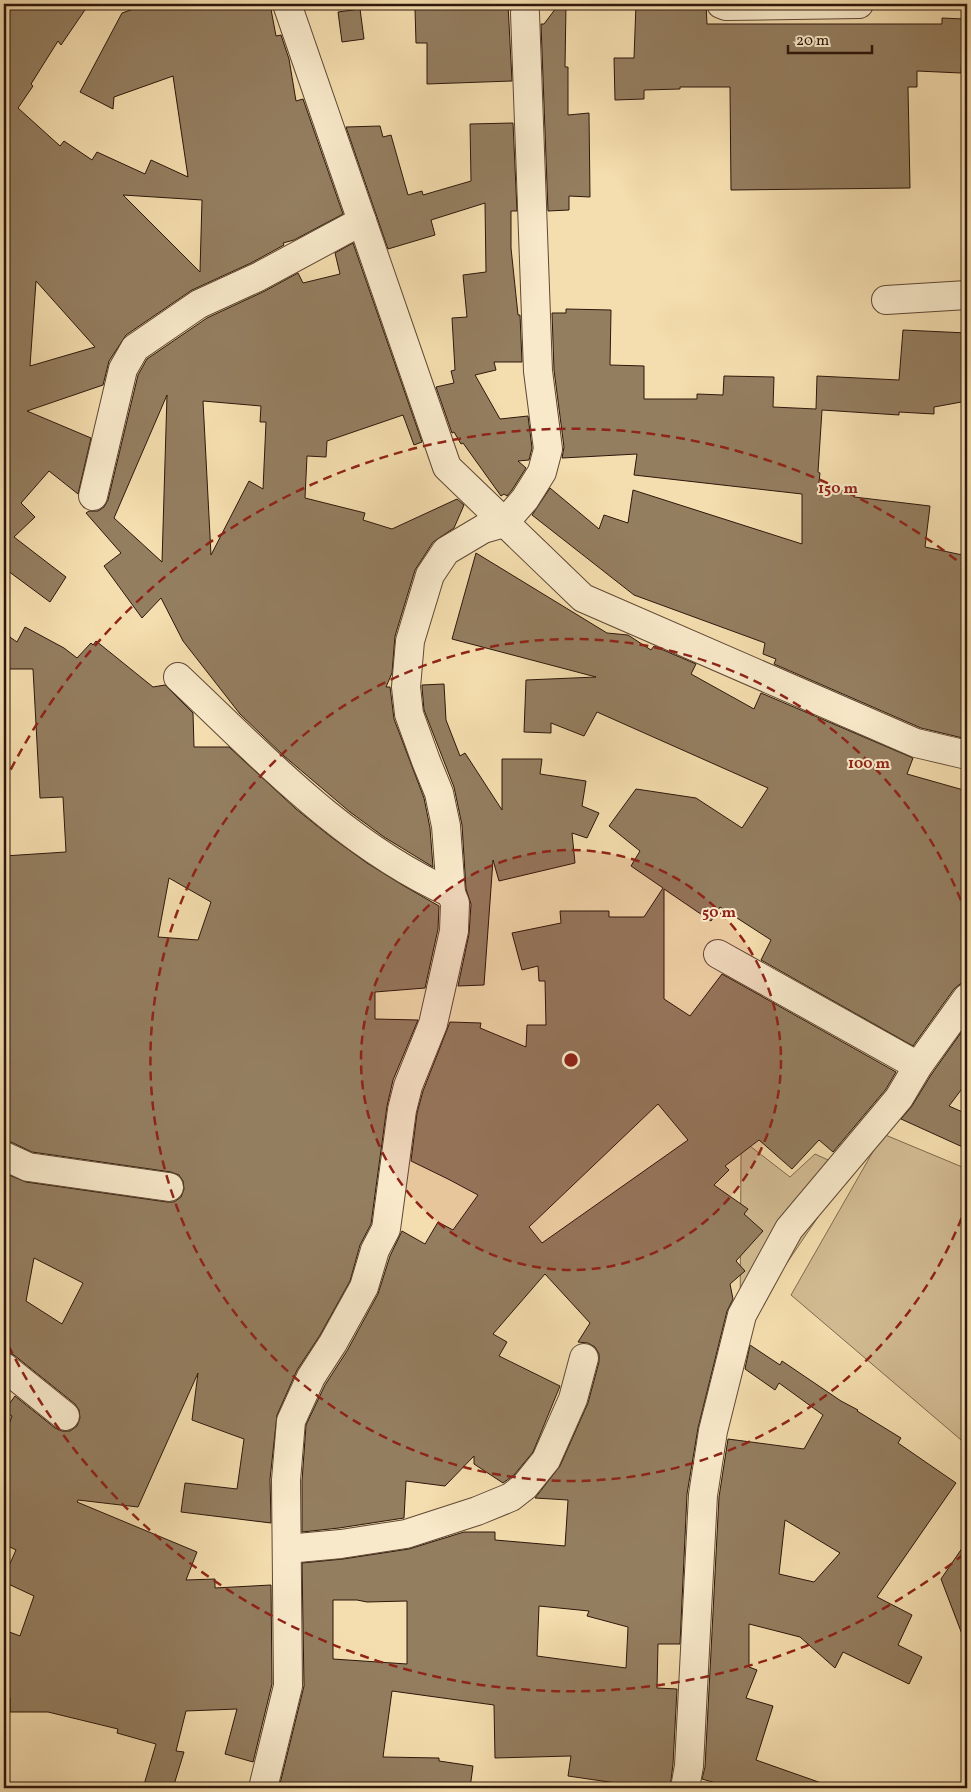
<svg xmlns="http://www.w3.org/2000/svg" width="971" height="1792" viewBox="0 0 971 1792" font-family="Vollkorn,serif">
<rect width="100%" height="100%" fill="#f4ddae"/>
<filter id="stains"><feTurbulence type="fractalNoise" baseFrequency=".004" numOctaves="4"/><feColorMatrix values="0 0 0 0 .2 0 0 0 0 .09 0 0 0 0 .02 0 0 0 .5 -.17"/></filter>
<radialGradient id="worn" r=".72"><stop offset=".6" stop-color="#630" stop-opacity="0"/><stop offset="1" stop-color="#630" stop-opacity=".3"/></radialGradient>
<g fill="#d2bb92" stroke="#80694e">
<path d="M883,1134L967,1169V1445L791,1295Z"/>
<path d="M746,1143L790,1177L815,1154L850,1170L740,1332L741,1154Z"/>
</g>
<g fill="#947e60" stroke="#2d170b" fill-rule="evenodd">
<path d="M4,4H89L61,45L58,41L31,84L33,86L18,108L60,146L64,141L92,160L97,152L145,174L151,160L188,177L173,76L114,97L113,109L80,92L122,13L148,4H270L276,36L281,35L289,59L296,101L303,99L343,214L294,240L283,243L284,245L251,263L192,290L126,335L109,361L103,385L27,411L91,438L78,494L49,471L21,503L35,517L14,537L66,577L50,602L4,568ZM123,195L202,200L200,272ZM36,281L95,347L30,366Z"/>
<path d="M462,4H508L512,81L427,84V43H416L415,9L462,8Z"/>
<path d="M559,4H566L565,67H568V115L589,113L590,197L569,196V210L548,211L541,24H544Z"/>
<path d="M636,4H706L707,24H942V18L964,19L961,73L917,71V87H908L910,188L731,190L730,87H680V89L644,90V99L615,100L614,58H634Z"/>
<path d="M360,9L364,39L342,42L338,12Z"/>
<path d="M513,123L517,211H511V248L518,315H520L522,362H494L496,370L475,375L500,419L528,416L532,448L529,460L518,461L526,468L512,490L507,496L504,494L501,496L463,443L461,444L454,432L452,433L436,387L454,383L451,371L455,370L452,318L467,317L463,275L486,272L485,203L431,220L435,235L388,249L346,127L380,126L383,137L391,135L408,195L422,191L423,195L471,181L470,124Z"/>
<path d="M353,243L422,442L414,445L403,415L327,441L326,457L307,456L305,498L365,513L363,520L392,529L457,499L464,505L454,528L433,542L415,570L395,636L392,673L386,687H390L394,719L424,798L430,828L433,867L384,837L350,812L284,756L240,714L183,641L161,598L142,618L104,566L121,553L86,513L89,511H98L104,507L108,500L138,375L147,359L207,318L265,291L298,273L303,283L340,274L335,253ZM167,395L162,562L114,518ZM203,401L261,406L260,422H266L263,489L249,481L211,555Z"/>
<path d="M566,309L611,310L610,365L644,366V399H697V394L723,395L724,376L774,377L773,407L816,409L817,376L899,380L903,330L967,333V401L934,407V414L899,412V415L822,410L818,472L820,473L818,491H854V497L930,506L925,547L967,556V739L921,728L774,664L776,659L763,654L765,643L634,595L532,515L550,488L599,529L604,515L628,523L633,490L802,544V494L634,475L637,454L562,458L564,447L554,370L552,313H566Z"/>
<path d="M476,553L607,633L628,635L651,650L654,646L696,664L691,674L754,709L761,693L913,758L907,774L967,791V983L960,984L954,989L913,1046L761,960L771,940L720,907L711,921L664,889V999L690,1016L722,974L896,1072L886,1089L833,1152L819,1140L792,1169L759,1140L725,1166L729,1170L714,1185L748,1209L744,1214L763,1231L736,1261L745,1271L730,1284L733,1299L727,1311L698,1428L687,1494L680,1644H658L657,1688L677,1689L673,1764L670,1788H615L616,1783L568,1776L571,1756L495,1758L494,1705L392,1691L383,1757L439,1758V1761L473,1766L470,1788H447V1786L393,1784L392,1788H339L305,1785L304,1788H279L304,1686L302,1563L343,1559L409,1549L464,1532H495V1540L565,1546L568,1500L535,1498L560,1466L588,1403L599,1362V1354L595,1347L588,1343L578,1342L590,1323L545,1274L493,1334L507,1342L499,1356L560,1386L533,1452L514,1475L503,1483L474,1464V1456L445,1486L406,1481L404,1518L339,1528L302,1532V1481L306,1425L325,1385L347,1351L378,1294L390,1256L402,1231L425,1244L438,1222L453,1230L478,1195L448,1179L411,1161L417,1113L423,1091L450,1022L481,1023L480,1028L526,1047L527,1025H546L545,981H539L538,966L522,970L512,933L561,923L560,911H609V917H644L663,888L631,866L640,851L609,826L636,789L696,798L742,828L768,788L597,712L584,736L551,723V733L524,732L526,680L596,677L452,639ZM658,1104L688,1140L542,1243L529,1227ZM333,1600H357L367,1602L407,1601V1664L333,1659ZM539,1606L589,1611L587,1616L628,1627L626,1668L537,1656Z"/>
<path d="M25,627L64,648L77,658L91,643L93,645L96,641L153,687L165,685L193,713L194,747H229L296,809L331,837L367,863L404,886L439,906L438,929L425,988L375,992V1019L418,1020L393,1080L387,1106L371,1224L360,1245L350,1281L320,1335L297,1370L277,1415L270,1479L271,1523L181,1512L185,1483L237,1489L244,1439L192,1420L198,1373L138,1507L78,1500L77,1502L197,1552L186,1580L215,1579V1588L271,1585L272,1684L253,1762L225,1754L237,1709L186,1711L176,1751L184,1752L173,1788H143L156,1744L117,1733L118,1729L48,1712H10V1698L4,1695V1630L20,1636L34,1596L4,1582V1577L16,1550L4,1544V1438L12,1416L4,1411L15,1396L55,1428L62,1431H70L77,1426L80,1418L79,1410L75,1404L14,1355L4,1352V1189L9,1175L26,1182L167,1202H174L181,1197L184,1189L183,1181L179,1175L171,1172L32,1152L11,1142L4,1141V936H8L4,904V856L66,852L63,797L40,798L33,669H4V633L17,642ZM169,878L211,902L198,940L158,937ZM34,1258L83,1283L62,1324L26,1301Z"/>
<path d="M444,684L446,720L460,756L465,753L502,810V759H542L540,774L586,781L582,806L599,813L587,838L572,833L575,863L499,881L493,860L484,985L458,986L469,934L471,904L466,889L462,825L454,787L424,710L422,687V685Z"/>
<path d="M967,1024V1082L949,1106L967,1114V1149L901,1119L912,1106L931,1075Z"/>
<path d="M750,1345L780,1365L782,1361L841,1401L858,1410L857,1411L901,1438L898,1443L956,1483L877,1597L912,1615L898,1645L922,1657L909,1684L843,1652L835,1668L800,1637L749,1624V1667L757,1670L746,1698L773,1706L756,1760L827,1785L826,1788H733L702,1779L705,1767L719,1497L728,1439L804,1449L823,1415L779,1383L775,1390L745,1369ZM785,1520L840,1553L814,1582L779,1574Z"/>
<path d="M967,1541V1641L965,1642L941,1579Z"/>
</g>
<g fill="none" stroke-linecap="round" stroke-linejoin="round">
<g stroke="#5f4834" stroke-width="30">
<g id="minor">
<path d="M287,4L447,467L583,598L916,743L967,755"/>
<path d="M721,4L726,6L859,4"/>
<path d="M886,300L967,295"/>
<path d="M93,496L123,369L135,348L199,304L258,277L362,221"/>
<path d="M178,677C263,757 344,845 451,893"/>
<path d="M718,954L918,1066"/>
<path d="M4,1156L28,1167L169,1187"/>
<path d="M4,1367L65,1416"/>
<path d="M287,1549L341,1544L406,1534L477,1511L511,1497L525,1486L546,1460L573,1399L584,1358"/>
<path d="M263,1788L288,1686L286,1480L291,1421L311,1377L333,1343L364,1287L375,1250L386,1229L402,1110L408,1086L433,1024L454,931L455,903L451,893L446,826L439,793L426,761L409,714L406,687L410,641L430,575L446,551L483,529L504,523L525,499L542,472L548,449L538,371L525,13"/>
<path d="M685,1788L689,1766L703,1495L713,1431L742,1315L789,1229L899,1098L918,1066L967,998"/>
</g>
</g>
<use href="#minor" stroke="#f8e9ca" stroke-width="28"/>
</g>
<circle cx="571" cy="1060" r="210" fill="#8f2418" fill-opacity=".12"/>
<g fill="none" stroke="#8f2418" stroke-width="2.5" stroke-dasharray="9 6">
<circle cx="571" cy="1060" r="210"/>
<path d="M967 1204A421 421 0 1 1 967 916"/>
<path d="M964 1554A631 631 0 0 1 4 1337M4 783A631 631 0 0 1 964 566"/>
</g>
<circle cx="571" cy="1060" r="8" fill="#8f2418" stroke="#f8e9ca" stroke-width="2.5"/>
<g font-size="15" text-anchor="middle" font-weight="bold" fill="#8f2418" stroke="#f8e9ca" stroke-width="4" stroke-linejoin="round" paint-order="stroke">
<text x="838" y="493">150 m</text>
<text x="869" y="768">100 m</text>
<text x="719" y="917">50 m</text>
</g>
<rect width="971" height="1792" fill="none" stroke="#f4ddae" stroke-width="20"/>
<rect x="5" y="5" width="961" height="1782" fill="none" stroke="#2d170b" stroke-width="2.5"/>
<rect x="10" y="10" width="951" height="1772" fill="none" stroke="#2d170b"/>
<path d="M788 45v8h84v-8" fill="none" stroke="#2d170b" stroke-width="2.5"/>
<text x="796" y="45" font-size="15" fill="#2d170b" stroke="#f8e9ca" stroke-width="4" paint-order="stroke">20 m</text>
<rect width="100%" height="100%" filter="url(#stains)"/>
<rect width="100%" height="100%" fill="url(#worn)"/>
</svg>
